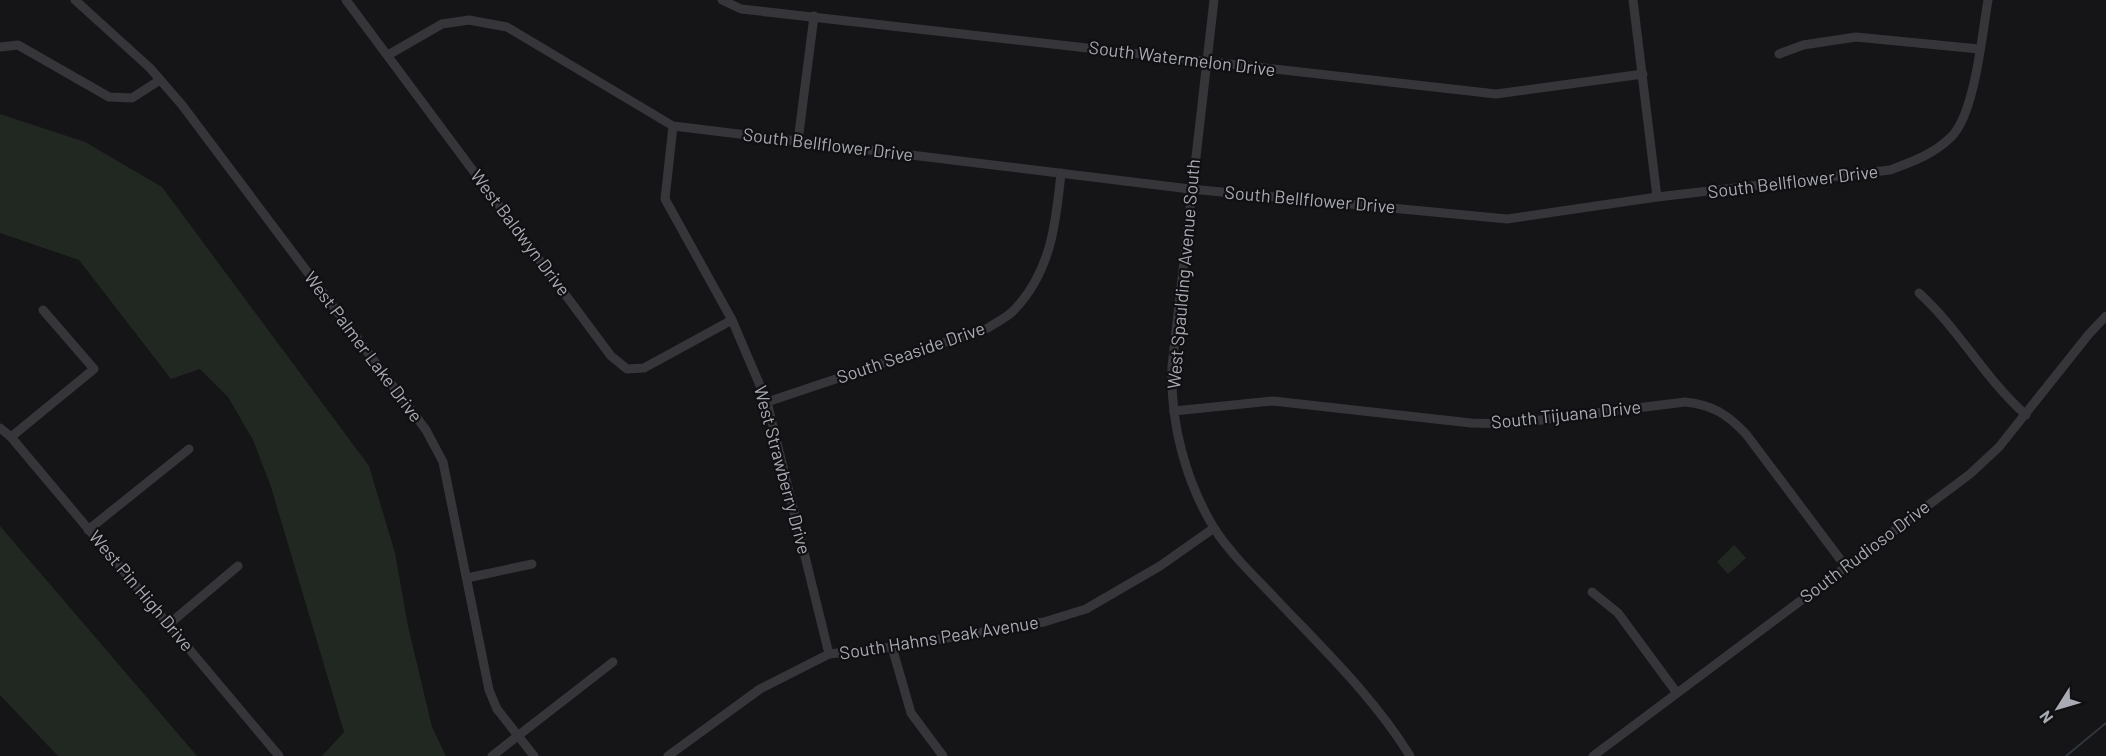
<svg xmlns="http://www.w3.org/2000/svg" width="2106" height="756" viewBox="0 0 2106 756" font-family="Barlow,sans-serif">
<rect width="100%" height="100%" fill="#151416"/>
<g fill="#212822">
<path d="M0,114L85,142L162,187L369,466L395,553L408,626L432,727L446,756H322L344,732L271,487L253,440L228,397L200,369L171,379L79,260L0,233Z"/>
<path d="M0,526L197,756H58L0,695Z"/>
<path d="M1734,545L1746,558L1728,574L1717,562Z"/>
</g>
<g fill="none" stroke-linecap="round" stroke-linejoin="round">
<path stroke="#2f363d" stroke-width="2" d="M2066,756L2106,723"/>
<g stroke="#36363a" stroke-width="9">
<path d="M75,0L150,68L182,105L426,430L443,462L489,690L497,709L534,756"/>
<path d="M346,0L611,356L627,369L644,368L732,320"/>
<path d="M722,0L741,9L1496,94L1643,74"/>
<path d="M1214,0L1172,366C1170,422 1185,480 1214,528C1230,553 1253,575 1274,597C1321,647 1374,697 1410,756"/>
<path d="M1633,0L1657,197"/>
<path d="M0,47L18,45L109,97L132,98L160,80"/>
<path d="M1779,54L1803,45L1856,37L1979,49"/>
<path d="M388,55L442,24L469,20L507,27L673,126L1190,189L1507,219L1657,197L1890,170C1912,162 1934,154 1951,137C1975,114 1982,34 1988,0"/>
<path d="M673,126L665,199L732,320L767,402L829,654"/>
<path d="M798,141L814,16"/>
<path d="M1919,293C1959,329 1985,379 2026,415"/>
<path d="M767,402L988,328C997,322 1008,317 1015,309C1051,271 1056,223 1061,173"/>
<path d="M1174,411L1273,401L1471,423L1509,424L1685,402C1713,405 1727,414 1746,434L1846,567"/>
<path d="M0,428L11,437L279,756"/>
<path d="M11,437L94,369L43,310"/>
<path d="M88,530L189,449"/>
<path d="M467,578L532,564"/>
<path d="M1592,592L1618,613L1677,693"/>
<path d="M169,624L238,566"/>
<path d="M892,647L911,713L943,756"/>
<path d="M492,756L613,662"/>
<path d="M668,756L760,689L829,654L892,647L1044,622L1086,609L1160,566L1214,528"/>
<path d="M1593,756L1970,474L1999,447L2089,334L2106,316"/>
</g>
</g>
<g text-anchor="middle" stroke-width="4.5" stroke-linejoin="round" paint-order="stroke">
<g font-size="18" fill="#a8aab4" stroke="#100f11">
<text transform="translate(1182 59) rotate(7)" y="6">South Watermelon Drive</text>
<text transform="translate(828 145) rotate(7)" y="6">South Bellflower Drive</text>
<text transform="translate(1793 182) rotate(-7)" y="6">South Bellflower Drive</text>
<text transform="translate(1310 200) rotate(5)" y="6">South Bellflower Drive</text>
<text transform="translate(520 233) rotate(53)" y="6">West Baldwyn Drive</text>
<text transform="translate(1184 274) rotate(-85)" y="6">West Spaulding Avenue South</text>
<text transform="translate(363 347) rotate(53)" y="6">West Palmer Lake Drive</text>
<text transform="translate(911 353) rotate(-19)" y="6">South Seaside Drive</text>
<text transform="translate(1566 415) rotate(-6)" y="6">South Tijuana Drive</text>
<text transform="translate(782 470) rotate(75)" y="6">West Strawberry Drive</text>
<text transform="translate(1865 552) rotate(-37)" y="6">South Rudioso Drive</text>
<text transform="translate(141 591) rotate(50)" y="6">West Pin High Drive</text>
<text transform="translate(939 638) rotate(-9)" y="6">South Hahns Peak Avenue</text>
</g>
</g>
<g transform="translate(2058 708) rotate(233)" stroke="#100f11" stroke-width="4.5" paint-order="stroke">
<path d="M0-4.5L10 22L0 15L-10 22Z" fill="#a8aab4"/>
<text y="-9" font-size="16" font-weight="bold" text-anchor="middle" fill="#a8aab4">N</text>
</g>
</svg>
